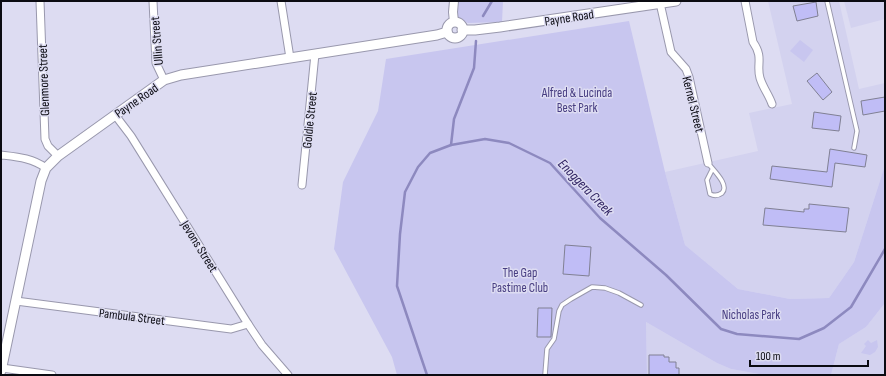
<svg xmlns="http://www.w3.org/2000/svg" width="886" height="376" viewBox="0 0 886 376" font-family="'Sofia Sans Condensed',sans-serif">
<rect width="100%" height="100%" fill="#dddcf2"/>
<g fill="#d3d2ef">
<path d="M768,1H839L859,89L885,83V165L854,262L829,298L790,299L738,289L685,245L665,172L758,151L749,113L792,104Z"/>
<path d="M844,1H885V19L851,28Z"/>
<path d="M885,303V375H831L839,344L866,327Z"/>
<path d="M646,322L717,363L731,369L764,375H647Z"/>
</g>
<g fill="#c8c6ef">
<path d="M459,1H503L502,22L468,23L457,17Z"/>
<path d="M629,21L665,172L685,245L738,289L790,299L829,298L854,262L885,165V303L866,327L839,344L831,375H764L731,369L717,363L646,322L647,375H397L392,357L334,249L343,182L378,111L386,59Z"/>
<path d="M800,40L813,50L804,62L790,51Z"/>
<path d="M868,340L871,343L877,340L878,347L875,352L870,355L861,353L866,346L864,344Z"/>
</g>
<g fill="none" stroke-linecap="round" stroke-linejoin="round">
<g stroke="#8d89bf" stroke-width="2.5">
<path d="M483,16L492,1"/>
<path d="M451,145L454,119L474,68L476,41"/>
<path d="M427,375L397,286L400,234L405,192L418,167L430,153L451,145L485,139L509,143L550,163L600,218L666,275L721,329L737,334L799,339L824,328L851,307L885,249"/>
</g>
</g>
<g fill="#c0bdf6" stroke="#808093">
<path d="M816,2L818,16L797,21L793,6Z"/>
<path d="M817,73L832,92L823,100L807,81Z"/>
<path d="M885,97V111L863,115L861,101Z"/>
<path d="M814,112L841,116L839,131L812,128Z"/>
<path d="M830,149L867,155L865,167L835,163L832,187L770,179L772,166L827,172Z"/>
<path d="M809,204L849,208L846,232L763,225L765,208L804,212V209H809Z"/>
<path d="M565,245L591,247L589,276L563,274Z"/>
<path d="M538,308H552L551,337H537Z"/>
<path d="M649,355H664V357H669V362H676V368H679V375H649Z"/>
</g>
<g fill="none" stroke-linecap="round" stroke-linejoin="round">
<g stroke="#9998ad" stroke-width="5.5">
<g id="service">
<path d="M827,1L857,131L854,148"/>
<path d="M708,163C713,170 730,185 722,193C718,196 714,196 710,194L707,180L712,170"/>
<path d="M545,375L547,349L554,339L559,311L562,305L571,299L592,287L605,288L619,293L641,305"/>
</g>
</g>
<g stroke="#9998ad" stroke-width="9">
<g id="minor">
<path d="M40,1L45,139L48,146L58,156"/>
<path d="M153,1L156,63L164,80"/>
<path d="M281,1L290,58"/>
<path d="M745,1L753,42C764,58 756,64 760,78C763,88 769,95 772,104"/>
<path d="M660,3L671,52L686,69L689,77L708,163"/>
<path d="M115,115L131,136L248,324L262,345L288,375"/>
<path d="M1,155C18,157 32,158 46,168"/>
<path d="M302,185L315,54"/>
<path d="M16,301L231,329L248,324"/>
<path d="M2,368L52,375"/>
</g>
</g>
<g stroke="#9998ad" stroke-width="10">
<path id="tertiary" d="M454,22L453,12L454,1"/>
</g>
<g stroke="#9998ad" stroke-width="11">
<g id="secondary">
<circle cx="455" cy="30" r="8"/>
<path d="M462,30H475L500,27L676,1"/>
<path d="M1,371L41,181L46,168L58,156L164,80L181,75L437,35L447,32"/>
</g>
</g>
<use href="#service" stroke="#fff" stroke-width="3.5"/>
<use href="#minor" stroke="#fff" stroke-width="7"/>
<use href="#tertiary" stroke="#fff" stroke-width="8"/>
<use href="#secondary" stroke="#fff" stroke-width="9"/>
</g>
<g text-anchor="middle" stroke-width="3" stroke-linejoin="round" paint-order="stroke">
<g font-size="13" fill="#0b0b12" stroke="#dddcf2">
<text transform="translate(569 17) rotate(-9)" y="5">Payne Road</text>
<text transform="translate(156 41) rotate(-95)" y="5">Ullin Street</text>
<text transform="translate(43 80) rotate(-92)" y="5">Glenmore Street</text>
<text transform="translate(136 100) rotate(-35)" y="5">Payne Road</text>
<text transform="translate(694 104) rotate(76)" y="5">Kernel Street</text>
<text transform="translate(309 120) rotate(-84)" y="5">Goldie Street</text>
<text transform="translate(200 246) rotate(58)" y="5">Jevons Street</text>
<text transform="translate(132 316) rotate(7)" y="5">Pambula Street</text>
</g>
<g font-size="13" fill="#473d81" stroke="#dddcf2">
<text x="577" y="97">Alfred &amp; Lucinda<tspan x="577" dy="15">Best Park</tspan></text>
<text x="520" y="277">The Gap<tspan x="520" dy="15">Pastime Club</tspan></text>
<text x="751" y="319">Nicholas Park</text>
</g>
<g font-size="14" font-style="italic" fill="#2a1d5e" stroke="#dddcf2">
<text transform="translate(586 187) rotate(46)" y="5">Enoggera Creek</text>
</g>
</g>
<rect width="886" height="376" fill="none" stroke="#0b0b12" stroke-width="4"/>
<path d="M750 360v6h118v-6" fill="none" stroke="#0b0b12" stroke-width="2"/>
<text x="756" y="360" font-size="12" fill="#0b0b12" stroke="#dddcf2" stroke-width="3" paint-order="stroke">100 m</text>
</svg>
